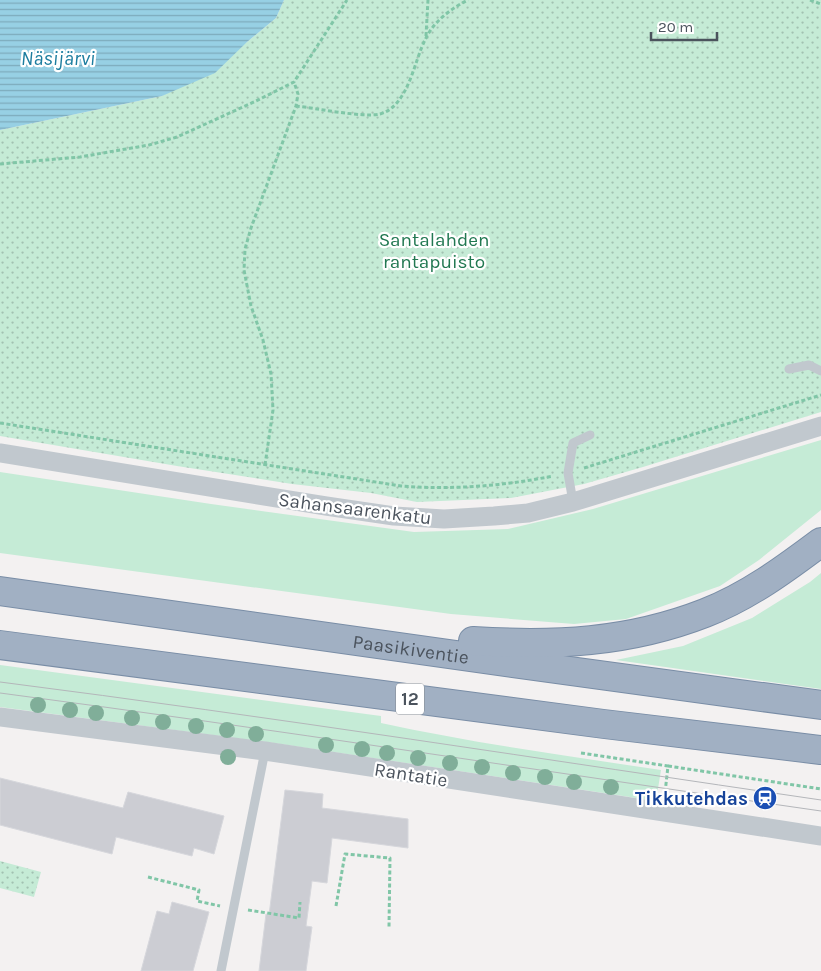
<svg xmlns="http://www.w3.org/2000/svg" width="821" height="971" viewBox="0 0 821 971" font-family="Karla,sans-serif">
<defs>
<pattern id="park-dots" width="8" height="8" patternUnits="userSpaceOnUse" patternTransform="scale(1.25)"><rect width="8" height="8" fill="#c5ebd6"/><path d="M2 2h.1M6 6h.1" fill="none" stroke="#a2c1b1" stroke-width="1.8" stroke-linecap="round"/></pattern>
<pattern id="water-rules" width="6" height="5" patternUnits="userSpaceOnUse" patternTransform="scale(1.25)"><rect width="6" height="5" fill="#97d0e4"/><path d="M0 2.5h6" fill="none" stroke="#7dabbc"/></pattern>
</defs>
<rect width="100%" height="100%" fill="#f3f1f1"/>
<g fill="#c5ebd6">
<path d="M821,440V510L759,560L720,586L626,619L574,624L451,614L0,553V472L211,504L414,532L508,529L593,509Z"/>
<path d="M821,573V689L616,660L683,646L752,618L810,582Z"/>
<path d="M0,665L381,716V723C473,743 567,756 661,770L656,801L274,743L0,707Z"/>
</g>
<g fill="url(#park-dots)">
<path d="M284,0H821V412L643,467L584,484L511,498L417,502L371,493L292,484L177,466L0,436V130L162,96L247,42L276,18Z"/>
<path d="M0,861L41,872L34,897L0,888Z"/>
</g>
<path fill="url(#water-rules)" d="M0,0H284L276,18L247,42L215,73L162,96L0,130Z"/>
<g fill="#cccdd3" stroke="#d6d7dc">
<path d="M0,778L123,808L128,792L224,816L214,854L194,848L192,856L116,837L112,854L0,825Z"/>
<path d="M285,790L323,794L322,808L408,819V848L332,838L327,883L312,881L306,926L312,927L306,971H259L266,914L269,915Z"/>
<path d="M172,902L209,912L193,971H141L157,911L169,914Z"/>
</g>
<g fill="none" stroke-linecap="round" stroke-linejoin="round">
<g stroke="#798da6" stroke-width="30">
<g id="trunk">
<path id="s1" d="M0,591L541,667L821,705"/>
<path d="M473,641C554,646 628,643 705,613C747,597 785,569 821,542"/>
<path d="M0,645L604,724L821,750"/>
</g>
</g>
<g stroke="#80c6a7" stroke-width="3" stroke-dasharray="4 2.5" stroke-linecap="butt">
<path d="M810,0L821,4"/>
<path d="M426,36L428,0"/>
<path d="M296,106C316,108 362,118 380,114C409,106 414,60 426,38C434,21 452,8 468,0"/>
<path d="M0,164L80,157L149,145L177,137L256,101L294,82L347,0"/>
<path d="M0,423L401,486C453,490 503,486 553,476"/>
<path d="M265,465L273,410L271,374L263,340L251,306L244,270L245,249L251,228L296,106L298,94L294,82"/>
<path d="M584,468L821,395"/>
<path d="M581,753L668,766L665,793"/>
<path d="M668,766L821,789"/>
<path d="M148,877L199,890L197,901L220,906"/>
<path d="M336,906L345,854L390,858L389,927"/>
<path d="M248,910L299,918L300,902"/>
</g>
<g stroke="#c1c8ce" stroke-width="9">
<path d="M789,369L809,365L821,371"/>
<path d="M573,502L568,473L573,443L590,435"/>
<path d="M221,971L265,751"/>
</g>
<g stroke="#c1c8ce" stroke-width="19">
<path d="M0,453L326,506L394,516L444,519L494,516L528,513L573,502L821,426"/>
<path d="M0,717L265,751L821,836"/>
</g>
<use href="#trunk" stroke="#a1b0c3" stroke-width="28"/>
<g stroke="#b4b6ba" stroke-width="1">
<path d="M0,682C274,717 547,760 821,800"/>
<path d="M0,693C274,729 547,772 821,811"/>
</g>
</g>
<g fill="#80ae99">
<circle cx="38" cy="705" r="8"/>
<circle cx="70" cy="710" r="8"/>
<circle cx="96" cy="713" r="8"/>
<circle cx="132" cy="718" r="8"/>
<circle cx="163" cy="722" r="8"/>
<circle cx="196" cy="726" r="8"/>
<circle cx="227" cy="730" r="8"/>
<circle cx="256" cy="734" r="8"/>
<circle cx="326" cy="745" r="8"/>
<circle cx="362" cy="749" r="8"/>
<circle cx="387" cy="753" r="8"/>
<circle cx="228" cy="757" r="8"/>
<circle cx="418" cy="758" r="8"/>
<circle cx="450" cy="763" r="8"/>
<circle cx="482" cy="767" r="8"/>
<circle cx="513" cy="773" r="8"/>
<circle cx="545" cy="777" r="8"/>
<circle cx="574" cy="782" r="8"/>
<circle cx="611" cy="787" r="8"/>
</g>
<defs>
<g id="station-disc" transform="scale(1.25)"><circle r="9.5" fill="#1a4fb4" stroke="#fff"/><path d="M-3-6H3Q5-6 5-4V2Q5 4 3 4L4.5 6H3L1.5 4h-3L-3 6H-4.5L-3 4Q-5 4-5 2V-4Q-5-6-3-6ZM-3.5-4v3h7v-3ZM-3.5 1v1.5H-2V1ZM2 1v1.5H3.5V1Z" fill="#fff"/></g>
</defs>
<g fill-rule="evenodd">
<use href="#station-disc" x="765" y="798"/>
</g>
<g text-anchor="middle" stroke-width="4.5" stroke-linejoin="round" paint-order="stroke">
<rect fill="#fff" stroke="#81878e" stroke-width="1" x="396" y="683.5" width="28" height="31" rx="4"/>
<g font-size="18" font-weight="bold" fill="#4b535d">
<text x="410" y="705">12</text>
</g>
<g font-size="19" fill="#217851" stroke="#fff">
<text x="434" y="246">Santalahden<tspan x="434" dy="22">rantapuisto</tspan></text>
</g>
<g font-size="19" fill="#4b535d" stroke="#fff">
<text transform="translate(355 508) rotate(7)" y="7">Sahansaarenkatu</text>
<text dy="7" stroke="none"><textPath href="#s1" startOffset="415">Paasikiventie</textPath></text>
<text transform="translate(411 774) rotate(9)" y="7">Rantatie</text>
</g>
<g font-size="19" font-weight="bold" fill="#164399" stroke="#fff" text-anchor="end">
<text x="748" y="805">Tikkutehdas</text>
</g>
<g font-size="20" font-style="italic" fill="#1c7d9f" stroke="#fff">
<text x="58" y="65">Näsijärvi</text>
</g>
</g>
<path d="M651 32v8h66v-8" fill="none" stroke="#4b535d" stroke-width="2.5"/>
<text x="658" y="32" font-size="15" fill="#4b535d" stroke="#ffffff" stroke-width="4" paint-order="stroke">20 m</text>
</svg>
